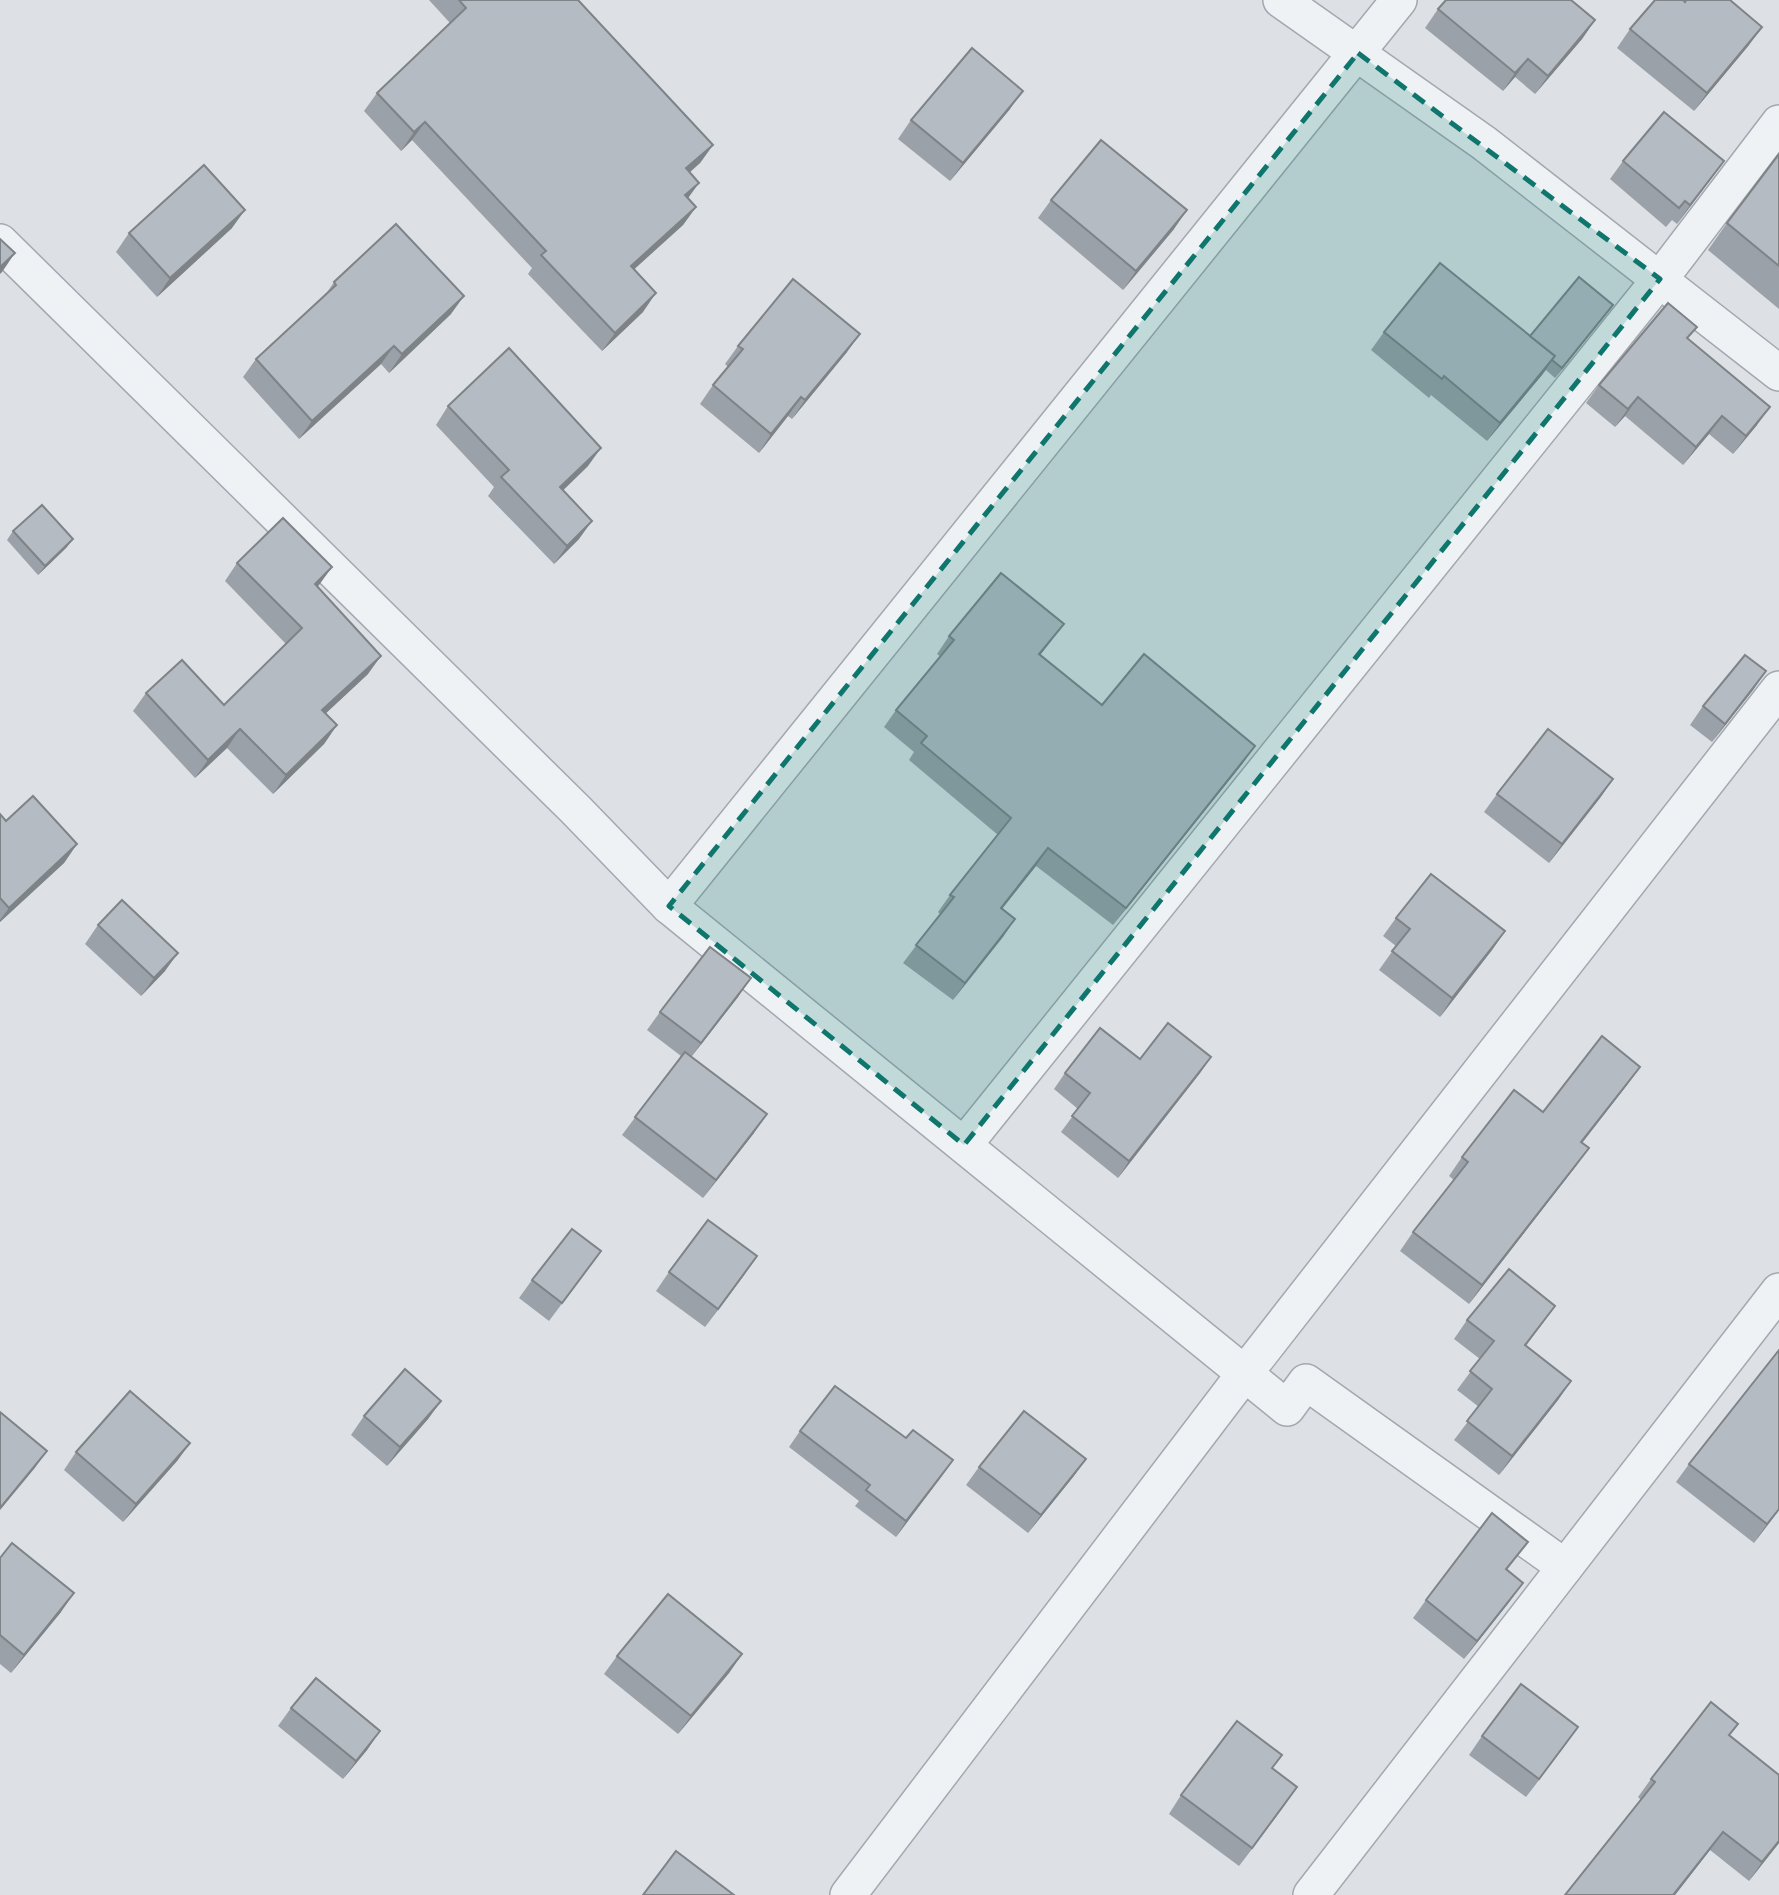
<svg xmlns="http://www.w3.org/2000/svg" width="1779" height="1895" viewBox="0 0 1779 1895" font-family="Montserrat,sans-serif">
<rect width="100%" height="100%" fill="#dde1e6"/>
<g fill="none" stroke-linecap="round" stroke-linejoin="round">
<g stroke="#a3a8b0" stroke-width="38">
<g id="street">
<path d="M1281,0L1484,143L1779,373"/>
<path d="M0,242L576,810L669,906L1287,1408L1306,1382L1565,1567"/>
<path d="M669,906L1399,0"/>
<path d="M964,1145L1660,279L1779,123"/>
<path d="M848,1895L1245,1373L1779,689"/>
<path d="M1311,1895L1779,1291"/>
</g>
</g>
<use href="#street" stroke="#eff2f5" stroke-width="35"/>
</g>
<g fill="#9ba1a8">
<path d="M429,0H578L713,145L700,163L690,172L688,198L696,207L683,225L634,269L643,312L602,351L528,274L532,268L412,140L401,151L364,111L377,93L450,23Z"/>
<path d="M1438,9L1595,20L1582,39L1535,94L1515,77L1503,91L1425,28Z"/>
<path d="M1630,29L1749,45L1694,111L1617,48Z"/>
<path d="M1010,109L950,181L898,139L911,120Z"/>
<path d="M1779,154V309L1708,250L1727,223Z"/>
<path d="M1623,161H1724L1677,224L1672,220L1666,227L1610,179Z"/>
<path d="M1051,200L1174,229L1123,290L1038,218Z"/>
<path d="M232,228L157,297L116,252L129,233Z"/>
<path d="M334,282L451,314L389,373L381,364L299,439L243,377L256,359L326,294Z"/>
<path d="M1613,305L1555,378L1546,370L1487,441L1431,395L1429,398L1371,350L1384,332L1530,336Z"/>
<path d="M1688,339L1757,425L1733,454L1709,434L1683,465L1625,416L1615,427L1586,403L1599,385Z"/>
<path d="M738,346L847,352L792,419L788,416L759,453L700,404L713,385L728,367L725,364Z"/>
<path d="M448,406L588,466L563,490L579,539L554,564L488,496L494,487L436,425Z"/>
<path d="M13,531L73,539L66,548L38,575L7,540Z"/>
<path d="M237,563L332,567L317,587L368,674L325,714L337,725L324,744L273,794L227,748L195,778L133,711L146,693L224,705L286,644L225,581Z"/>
<path d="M949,636L1051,641L1040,655L1102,705L1243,763L1113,925L1036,866L1002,909L1015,919L953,1000L903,963L940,914L938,912L950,895L998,835L909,760L914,752L884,727L896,710L941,657L937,654Z"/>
<path d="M1766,671L1753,690L1712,742L1690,725L1703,706Z"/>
<path d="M1613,779L1600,798L1549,863L1484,812L1497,794Z"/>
<path d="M0,814L6,821L77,844L64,863L0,922Z"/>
<path d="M1396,918L1505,931L1492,950L1440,1017L1379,970L1396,946L1383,936Z"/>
<path d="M98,925L165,971L141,996L85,944Z"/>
<path d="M738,997L691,1057L754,1133L703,1198L622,1135L681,1056L647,1030L660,1012Z"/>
<path d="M1211,1057L1200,1073L1118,1178L1061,1132L1078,1109L1054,1089L1065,1073L1140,1059Z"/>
<path d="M1640,1067L1627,1085L1582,1143L1589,1148L1576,1166L1469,1304L1400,1251L1413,1232L1454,1180L1449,1176L1462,1157L1543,1112Z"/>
<path d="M588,1269L549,1321L519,1298L532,1280Z"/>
<path d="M669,1272L744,1275L705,1327L656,1291Z"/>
<path d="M1555,1306L1526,1346L1571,1381L1558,1400L1499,1475L1454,1440L1479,1407L1457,1390L1480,1359L1454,1339L1467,1320Z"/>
<path d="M1779,1350V1510L1754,1543L1676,1482L1689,1464Z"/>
<path d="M441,1401L428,1419L387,1466L351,1435L364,1416Z"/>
<path d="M800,1431L906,1438L953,1460L896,1537L855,1506L859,1501L789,1447Z"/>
<path d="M190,1443L177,1461L123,1522L64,1470L76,1452Z"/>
<path d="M1086,1459L1073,1477L1028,1533L966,1485L979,1467Z"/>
<path d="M1528,1542L1507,1570L1510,1601L1464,1659L1413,1618L1426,1600Z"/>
<path d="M0,1558L61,1612L11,1673L0,1664Z"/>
<path d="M742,1654L729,1673L678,1734L604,1674L617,1656Z"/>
<path d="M291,1708L380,1731L367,1750L343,1779L278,1726Z"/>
<path d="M1482,1736L1565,1745L1526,1797L1469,1755Z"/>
<path d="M1730,1736L1779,1843L1749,1881L1710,1850L1675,1895H1565L1641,1800L1638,1797L1651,1779Z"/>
<path d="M1272,1769L1284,1806L1239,1866L1169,1814L1181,1795Z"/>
</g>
<g fill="#7e8388">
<path d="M1595,20L1582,39L1535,94L1548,76Z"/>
<path d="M1762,27L1749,45L1694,111L1707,93Z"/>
<path d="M1528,59L1515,77L1503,91L1515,73Z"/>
<path d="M1023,91L1010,109L950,181L963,163Z"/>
<path d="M425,122L412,140L401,151L414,132Z"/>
<path d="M713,145L700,163L673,187L686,168Z"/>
<path d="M1724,161L1711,179L1677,224L1690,205Z"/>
<path d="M699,183L686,201L685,195Z"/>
<path d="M696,207L683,225L618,284L631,266Z"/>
<path d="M245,210L232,228L157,297L170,278Z"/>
<path d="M1187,210L1174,229L1123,290L1136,271Z"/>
<path d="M15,253L2,272L0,274V267Z"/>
<path d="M656,293L643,312L602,351L615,333Z"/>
<path d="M464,296L451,314L389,373L402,354Z"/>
<path d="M1613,305L1606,314L1555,378L1562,368Z"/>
<path d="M860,334L847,352L792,419L805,400Z"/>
<path d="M394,346L381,364L299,439L312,421Z"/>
<path d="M1555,356L1542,375L1487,441L1500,423Z"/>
<path d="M801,397L788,416L759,453L771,434Z"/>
<path d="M1638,397L1625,416L1615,427L1628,409Z"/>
<path d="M1770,407L1757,425L1733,454L1746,436Z"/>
<path d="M1722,416L1709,434L1683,465L1696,447Z"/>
<path d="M601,448L588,466L547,506L560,487Z"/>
<path d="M592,521L579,539L554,564L567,546Z"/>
<path d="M73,539L66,548L38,575L45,566Z"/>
<path d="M332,567L319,585L302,603L315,584Z"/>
<path d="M1064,624L1051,641L1027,672L1039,654Z"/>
<path d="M381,656L368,674L309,729L322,710Z"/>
<path d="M1766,671L1753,690L1712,742L1725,724Z"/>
<path d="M337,725L324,744L273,794L286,775Z"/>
<path d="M240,729L227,748L195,778L208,760Z"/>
<path d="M1255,746L1243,763L1113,925L1126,908Z"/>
<path d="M1613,779L1600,798L1549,863L1562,844Z"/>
<path d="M77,844L64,863L0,922V920L9,908Z"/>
<path d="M1048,848L1036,866L989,925L1001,908Z"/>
<path d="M1015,919L1003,937L953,1000L965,983Z"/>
<path d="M1505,931L1492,950L1440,1017L1452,998Z"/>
<path d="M178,953L165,971L141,996L154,978Z"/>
<path d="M751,978L738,997L688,1061L701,1043Z"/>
<path d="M1211,1057L1200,1073L1118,1178L1129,1161Z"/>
<path d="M1640,1067L1627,1085L1568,1161L1581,1142Z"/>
<path d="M767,1114L754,1133L703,1198L716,1180Z"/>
<path d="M1589,1148L1576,1166L1469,1304L1482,1285Z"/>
<path d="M757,1256L744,1275L705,1327L718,1309Z"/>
<path d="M1555,1306L1542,1324L1512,1363L1525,1345Z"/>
<path d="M1571,1381L1558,1400L1499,1475L1512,1456Z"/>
<path d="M441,1401L428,1419L387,1466L400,1447Z"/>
<path d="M190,1443L177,1461L123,1522L136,1504Z"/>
<path d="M47,1451L34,1469L0,1510V1508Z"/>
<path d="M1086,1459L1073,1477L1028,1533L1041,1515Z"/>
<path d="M953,1460L942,1476L896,1537L906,1521Z"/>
<path d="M1779,1509V1510L1754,1543L1767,1524Z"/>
<path d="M1523,1583L1510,1601L1464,1659L1477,1641Z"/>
<path d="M74,1593L61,1612L11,1673L24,1655Z"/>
<path d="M742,1654L729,1673L678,1734L691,1716Z"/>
<path d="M1578,1727L1565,1745L1526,1797L1539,1779Z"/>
<path d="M380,1731L367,1750L343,1779L356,1761Z"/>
<path d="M1297,1787L1284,1806L1239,1866L1252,1848Z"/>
<path d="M1723,1832L1710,1850L1675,1895H1673Z"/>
<path d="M1779,1841V1843L1749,1881L1762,1862Z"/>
</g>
<g fill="#b4bbc3" stroke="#7e8388" stroke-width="2">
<path d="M459,0H578L713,145L686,168L699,183L685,195L696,207L631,266L656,293L615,333L541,255L546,251L425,122L414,132L377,93L466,8Z"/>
<path d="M1446,0H1571L1595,20L1548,76L1528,59L1515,73L1438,9Z"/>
<path d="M1655,0H1683L1685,2L1686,0H1730L1762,27L1707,93L1630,29Z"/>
<path d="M972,48L1023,91L963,163L911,120Z"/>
<path d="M1664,112L1724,161L1690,205L1685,201L1679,208L1623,161Z"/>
<path d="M1101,140L1187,210L1136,271L1051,200Z"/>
<path d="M1779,154V266L1727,223Z"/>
<path d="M204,165L245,210L170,278L129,233Z"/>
<path d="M396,224L464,296L402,354L394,346L312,421L256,359L336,285L334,282Z"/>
<path d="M0,239L15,253L0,267Z"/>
<path d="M1440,263L1555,356L1500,423L1444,376L1442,379L1384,332Z"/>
<path d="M1579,277L1613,305L1562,368L1552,360L1555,356L1530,336Z"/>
<path d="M793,279L860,334L805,400L801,397L771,434L713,385L743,349L738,346Z"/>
<path d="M1668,303L1697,327L1687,338L1770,407L1746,436L1722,416L1696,447L1638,397L1628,409L1599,385Z"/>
<path d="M509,348L601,448L560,487L592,521L567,546L501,477L509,470L448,406Z"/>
<path d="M42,505L73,539L45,566L13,531Z"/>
<path d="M283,518L332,567L315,584L381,656L322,710L337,725L286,775L240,729L208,760L146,693L182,660L224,705L302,628L237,563Z"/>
<path d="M1001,573L1064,624L1039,654L1102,705L1144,654L1255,746L1126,908L1048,848L1001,908L1015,919L965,983L916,945L954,897L950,895L1011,818L921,743L927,736L896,710L954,640L949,636Z"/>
<path d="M1745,655L1766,671L1725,724L1703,706Z"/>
<path d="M1548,729L1613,779L1562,844L1497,794Z"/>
<path d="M33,796L77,844L9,908L0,898V814L6,821Z"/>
<path d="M1431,874L1505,931L1452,998L1392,951L1410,929L1396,918Z"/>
<path d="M122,900L178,953L154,978L98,925Z"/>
<path d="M710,947L751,978L701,1043L660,1012Z"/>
<path d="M1168,1023L1211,1057L1129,1161L1072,1116L1090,1093L1065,1073L1100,1028L1140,1059Z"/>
<path d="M1602,1036L1640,1067L1581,1142L1589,1148L1482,1285L1413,1232L1468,1162L1462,1157L1514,1090L1543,1112Z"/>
<path d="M685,1052L767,1114L716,1180L635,1117Z"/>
<path d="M708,1220L757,1256L718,1309L669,1272Z"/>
<path d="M572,1229L601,1251L562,1303L532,1280Z"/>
<path d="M1509,1269L1555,1306L1525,1345L1571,1381L1512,1456L1467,1421L1492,1389L1470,1371L1494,1341L1467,1320Z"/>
<path d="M1779,1350V1509L1767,1524L1689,1464Z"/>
<path d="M405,1369L441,1401L400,1447L364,1416Z"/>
<path d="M835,1386L906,1438L913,1430L953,1460L906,1521L866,1490L870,1485L800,1431Z"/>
<path d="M130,1391L190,1443L136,1504L76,1452Z"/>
<path d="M1024,1411L1086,1459L1041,1515L979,1467Z"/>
<path d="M0,1412L47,1451L0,1508Z"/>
<path d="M1492,1513L1528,1542L1506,1569L1523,1583L1477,1641L1426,1600Z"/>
<path d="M12,1543L74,1593L24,1655L0,1635V1558Z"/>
<path d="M668,1594L742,1654L691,1716L617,1656Z"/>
<path d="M316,1678L380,1731L356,1761L291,1708Z"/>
<path d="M1521,1684L1578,1727L1539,1779L1482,1736Z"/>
<path d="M1711,1702L1738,1724L1729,1735L1779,1775V1841L1762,1862L1723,1832L1673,1895H1565L1655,1782L1651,1779Z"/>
<path d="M1237,1721L1282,1755L1272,1768L1297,1787L1252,1848L1181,1795Z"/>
<path d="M676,1851L734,1895H643Z"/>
</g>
<path fill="#0f766e" fill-opacity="0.2" stroke="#0f766e" stroke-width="5" stroke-dasharray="14 9" stroke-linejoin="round" d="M1358,53L1660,279L964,1145L669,906Z"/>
</svg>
